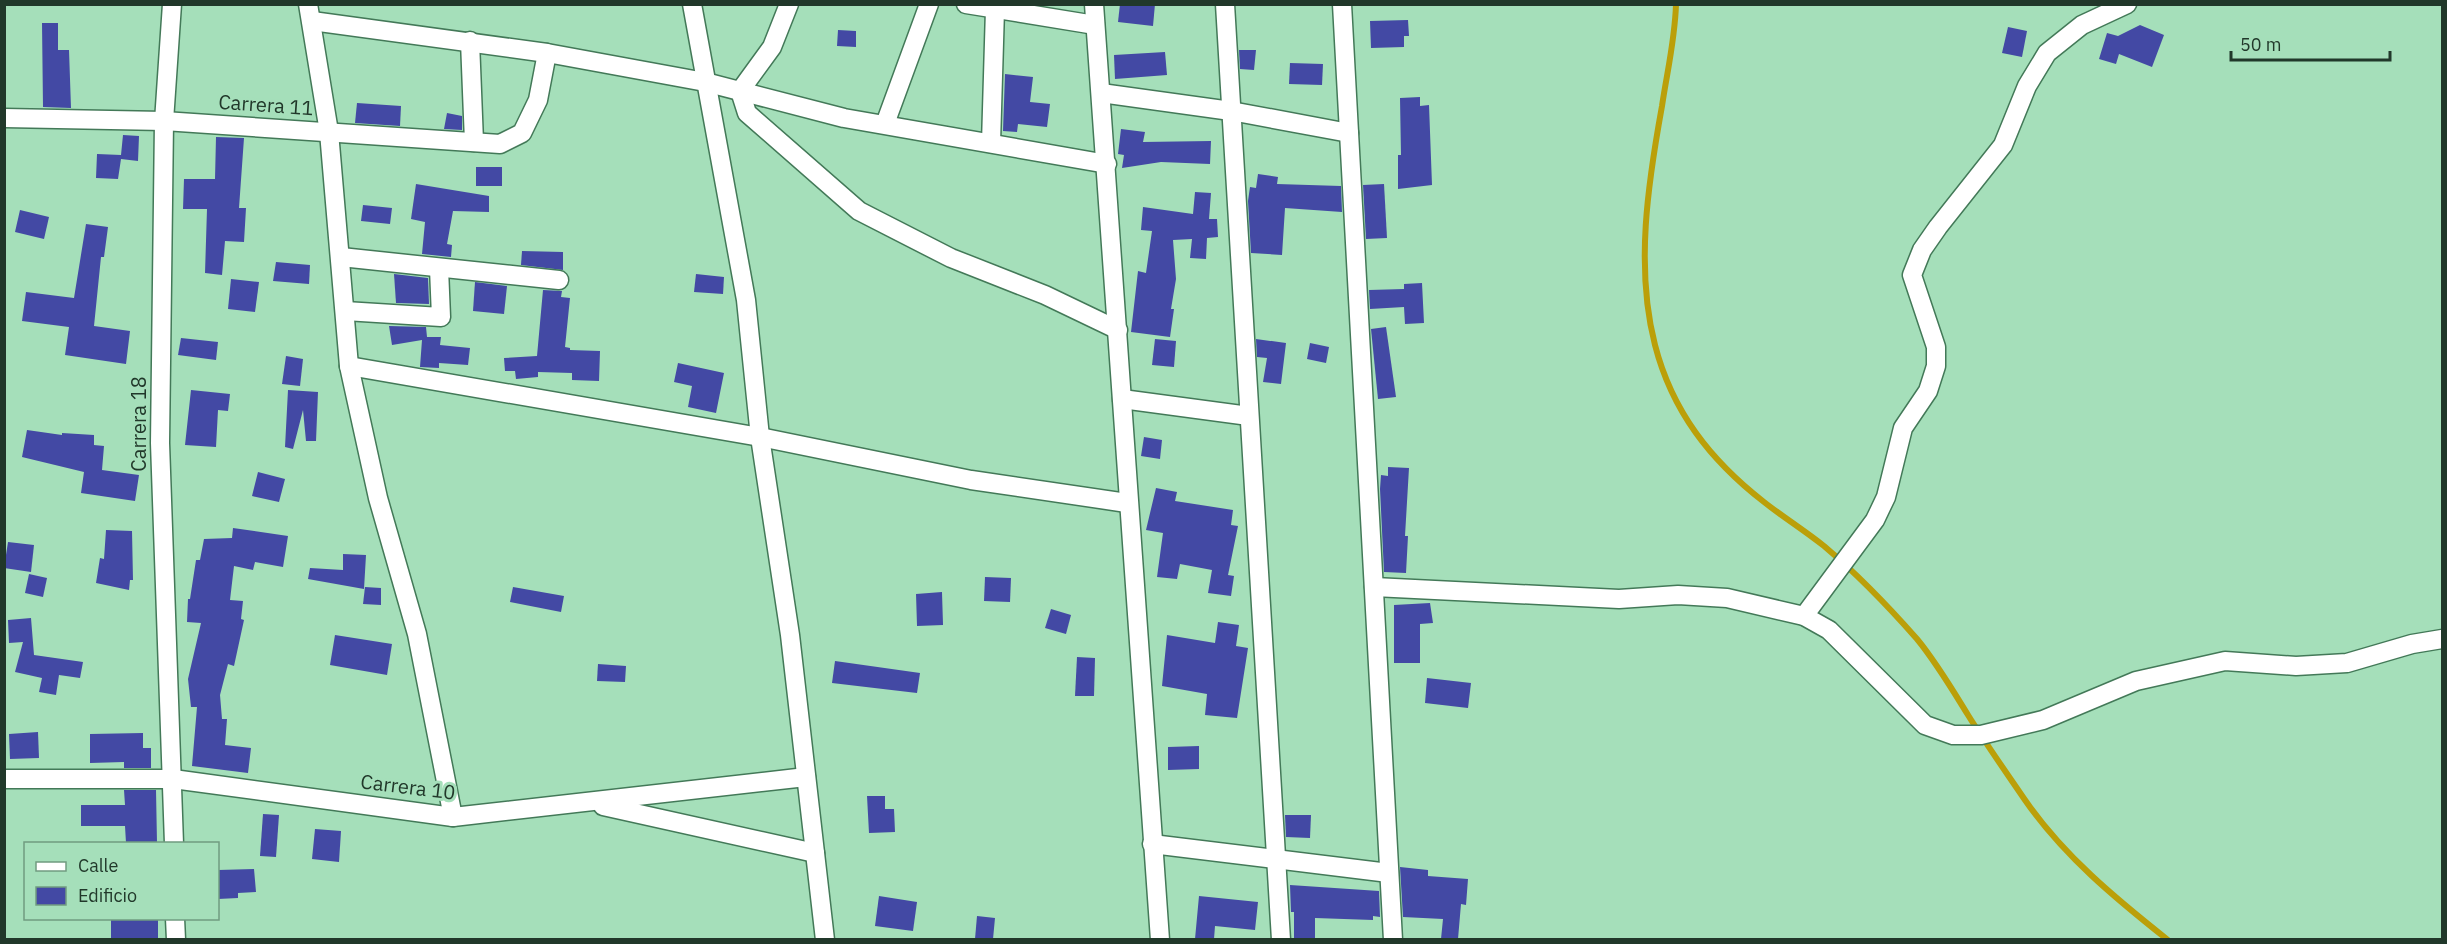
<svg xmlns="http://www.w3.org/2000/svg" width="2447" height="944" viewBox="0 0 2447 944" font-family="'IBM Plex Sans',sans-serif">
<rect width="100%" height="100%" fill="#a5dfba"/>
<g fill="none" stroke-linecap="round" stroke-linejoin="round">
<path stroke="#bb9f09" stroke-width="6" d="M1676,4C1675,40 1667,72 1662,106C1648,183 1635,268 1655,345C1672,411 1710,460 1764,502C1783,517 1804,530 1824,546C1857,574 1888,606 1917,639C1936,662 1952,689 1968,715C1986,744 2006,772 2025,800C2064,856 2115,898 2168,940"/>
</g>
<g fill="#4349a4">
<path d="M1120,4H1155L1153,26L1118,22Z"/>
<path d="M1408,20L1409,36H1404V47L1371,48L1370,21Z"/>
<path d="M42,23H58V50H69L71,108L43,107Z"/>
<path d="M2140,25L2164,35L2152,67L2119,54L2116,64L2099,59L2107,33L2118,36Z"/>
<path d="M2008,27L2027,31L2022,57L2002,53Z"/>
<path d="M838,30L856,31V47L837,46Z"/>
<path d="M1239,50H1256L1254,70L1240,69Z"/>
<path d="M1165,52L1167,75L1115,79L1114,55Z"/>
<path d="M1290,63L1323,64L1322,85L1289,84Z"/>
<path d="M1005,74L1033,77L1030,102L1050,104L1047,127L1018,124L1017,132L1003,131Z"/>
<path d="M1420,97V106L1429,105L1432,185L1398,189V155H1401L1400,98Z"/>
<path d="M357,103L401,106L400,126L355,123Z"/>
<path d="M447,113L462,116V130L444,129Z"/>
<path d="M1121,129L1145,132L1143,142L1211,141L1210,164L1161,162L1122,168L1124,155L1118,154Z"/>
<path d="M123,135L139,136L138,161L121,159L118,179L96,178L97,154L121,155Z"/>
<path d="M216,137L244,138L239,208H246L244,242L225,241L222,275L205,273L207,209H183L184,179H215Z"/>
<rect x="476" y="167" width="26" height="19"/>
<path d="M1258,174L1278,177L1277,184L1341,186L1342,212L1285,208L1282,255L1251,253L1248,201L1250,187L1256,188Z"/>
<path d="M416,184L489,196V212L453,211L447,244L452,245L451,257L422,254L425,222L411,219Z"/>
<path d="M1384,184L1387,238L1366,239L1363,185Z"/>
<path d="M1195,192L1211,193L1209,219H1217L1218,237L1207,238L1206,259L1190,258L1192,239L1173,240L1176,279L1171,309H1174L1170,337L1131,332L1138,271L1146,273L1152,231L1141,230L1143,207L1193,214Z"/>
<path d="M363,205L392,208L390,224L361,221Z"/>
<path d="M20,210L49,217L44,239L15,232Z"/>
<path d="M86,224L108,227L104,257H101L94,326L130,331L126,364L65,355L69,327L22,321L26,292L74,298Z"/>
<path d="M522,251L563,252V270L521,265Z"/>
<path d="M276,262L310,265L309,284L273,281Z"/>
<path d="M394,274L428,278L429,304L396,303Z"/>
<path d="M696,274L724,277L723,294L694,292Z"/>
<path d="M231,279L259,282L255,312L228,309Z"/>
<path d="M475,282L507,286L504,314L473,311Z"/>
<path d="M1422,283L1424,323L1405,324L1404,307L1370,309L1369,290L1404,289V284Z"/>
<path d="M543,290L562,291L561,297L570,298L565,347L570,348V350L600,351L599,381L572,380V373L538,372V377L516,379L515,371H505L504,358L537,356Z"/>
<path d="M389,326L426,327L427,337H441L440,345L470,348L468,365L439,363V368L420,367L422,340L392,345Z"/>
<path d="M1386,327L1396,397L1378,399L1371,329Z"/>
<path d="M181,338L218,342L216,360L178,355Z"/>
<path d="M1155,339L1176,341L1174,367L1152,365Z"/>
<path d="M1256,339L1286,343L1281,384L1263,382L1267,358L1257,357Z"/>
<path d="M1310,343L1329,347L1326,363L1307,359Z"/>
<path d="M286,356L303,359L300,386L282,384Z"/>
<path d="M678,363L724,373L716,413L688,407L692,386L674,382Z"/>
<path d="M191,390L230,394L228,411L218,410L216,447L185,445Z"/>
<path d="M288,390L318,392L316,441H306L303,410L293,449L285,447Z"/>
<path d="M27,430L62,435V433L94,435V445L104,446L102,470L139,475L135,501L81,493L84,472L22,457Z"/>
<path d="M1144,437L1162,440L1160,459L1141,456Z"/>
<path d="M1388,467L1409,468L1405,536H1408L1406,573L1384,572L1380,489L1381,475L1388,476Z"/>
<path d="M258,472L285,479L279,502L252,496Z"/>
<path d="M1156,488L1177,492L1175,501L1233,510L1231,525L1238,526L1228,575L1234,576L1231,596L1208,593L1212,570L1180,564L1177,579L1157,577L1163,533L1146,530Z"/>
<path d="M233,528L288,536L283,567L255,562L253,570L234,566L230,600L243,601L241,619L244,620L234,666L228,664L220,695L222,719H227L225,745L251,748L248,773L192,766L197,707H191L188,679L201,623L187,622L188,599H190L196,560H200L204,539L232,538Z"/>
<path d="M106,530L132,531L133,580H130L129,590L96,583L100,558L104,559Z"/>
<path d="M8,542L34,545L31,572L4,568Z"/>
<path d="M343,554L366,555L364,589L308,579L310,568L343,570Z"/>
<path d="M29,574L47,578L43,597L25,593Z"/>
<path d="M985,577L1011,578L1010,602L984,601Z"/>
<path d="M365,587L381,588V605L363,604Z"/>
<path d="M513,587L564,596L561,612L510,602Z"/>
<path d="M942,592L943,625L917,626L916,594Z"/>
<path d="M1430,603L1433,623L1420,624V663H1394V605Z"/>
<path d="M1051,609L1071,615L1066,634L1045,628Z"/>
<path d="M31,618L34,655L83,662L80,678L59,675L56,695L39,692L42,678L15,672L23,642L9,643L8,620Z"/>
<path d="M1218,622L1239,625L1236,646L1248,648L1237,718L1205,715L1207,694L1162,686L1167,635L1215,643Z"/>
<path d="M335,635L392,644L387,675L330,665Z"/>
<path d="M1077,657L1095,658L1094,696H1075Z"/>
<path d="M835,661L920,673L917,693L832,683Z"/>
<path d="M598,664L626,666L625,682L597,681Z"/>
<path d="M1427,678L1471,683L1468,708L1425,703Z"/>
<path d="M38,732L39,758L10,759L9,734Z"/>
<path d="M143,733V748H151V768H124V762L90,763V734Z"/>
<path d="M1199,746V769L1168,770V747Z"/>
<path d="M124,790H156L157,843H126L125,826H81V805H125Z"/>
<path d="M867,796H885V809H894L895,832L869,833Z"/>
<path d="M263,814L279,815L276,857L260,856Z"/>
<path d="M1285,815H1311L1310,838L1286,837Z"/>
<path d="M315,829L341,831L339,862L312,859Z"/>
<path d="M1400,867L1428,870V876L1468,879L1466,905L1461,904L1458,939H1441L1443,919L1403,917Z"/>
<path d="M254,869L256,892L238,893V898L218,899V870Z"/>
<path d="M1290,885L1379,891L1380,917L1373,916V920L1315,918V939H1294V912H1291Z"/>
<path d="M879,896L917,902L913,931L875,926Z"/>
<path d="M1199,896L1258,902L1255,930L1215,926L1214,939H1195Z"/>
<path d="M977,916L995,918L993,939H975Z"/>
<rect x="111" y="918" width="47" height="21"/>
</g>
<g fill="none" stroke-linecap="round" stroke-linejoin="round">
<g stroke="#437958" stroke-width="21">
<g id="street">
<path d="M172,4L164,121L160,443L174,844"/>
<path d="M308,4L329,132L349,366L378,498L417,634L453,817"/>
<path d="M692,4L746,300L760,437L790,635L825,940"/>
<path d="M789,4L772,47L740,91L747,113L859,211L951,258L1045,295L1118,330"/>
<path d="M966,4L1095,25"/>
<path d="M1094,4L1160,940"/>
<path d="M1225,4L1281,940"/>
<path d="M1342,4L1393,940"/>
<path d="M312,21L547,53L705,82L844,118L1107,164"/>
<path d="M470,41L474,142"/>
<path d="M1101,93L1231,111L1349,133"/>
<path d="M4,118L164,121L500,144L522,133L538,100L547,53"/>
<path d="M885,124L929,4"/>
<path d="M991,143L995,9"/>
<path d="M341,257L559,280"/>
<path d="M345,311L441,317L439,268"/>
<path d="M349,366L760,437L971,480L1127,503"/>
<path d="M1122,399L1249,416"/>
<path d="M1374,587L1619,599L1678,595L1727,598L1804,616L1829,630L1925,725L1953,735H1981L2043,720L2136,681L2225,661L2296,666L2347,663L2412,644L2442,639"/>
<path d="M1804,616L1875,520L1886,497L1903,428L1928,391L1936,366V347L1912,275L1922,250L1938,227L2003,145L2027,86L2047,53L2082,25L2127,4"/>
<path d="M4,779H173L453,817L806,777"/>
<path d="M603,806L815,853"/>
<path d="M1152,844L1389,873"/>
<path d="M175,918L176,940"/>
</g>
</g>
<use href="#street" stroke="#fff" stroke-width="18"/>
</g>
<g text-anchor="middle" stroke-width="6" stroke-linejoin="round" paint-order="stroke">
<g font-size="20" fill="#21382a" stroke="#a5dfba">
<text transform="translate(266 105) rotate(4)" y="7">Carrera 11</text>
<text transform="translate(139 424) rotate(-90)" y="7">Carrera 18</text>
<text transform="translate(408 787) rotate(7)" y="7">Carrera 10</text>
</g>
</g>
<rect width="2447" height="944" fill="none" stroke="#21382a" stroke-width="12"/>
<rect x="24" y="842" width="195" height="78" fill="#a5dfba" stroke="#709c80" stroke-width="1.5"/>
<rect x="36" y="862" width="30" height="9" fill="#ffffff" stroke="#709c80" stroke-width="1.5"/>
<text x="78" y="872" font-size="18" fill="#21382a">Calle</text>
<rect x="36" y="887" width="30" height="18" fill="#4349a4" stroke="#709c80" stroke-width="1.5"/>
<text x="78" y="902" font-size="18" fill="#21382a">Edificio</text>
<path d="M2231 51v9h159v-9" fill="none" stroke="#21382a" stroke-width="3"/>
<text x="2240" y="51" font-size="18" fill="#21382a" stroke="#a5dfba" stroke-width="4.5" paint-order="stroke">50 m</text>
</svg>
